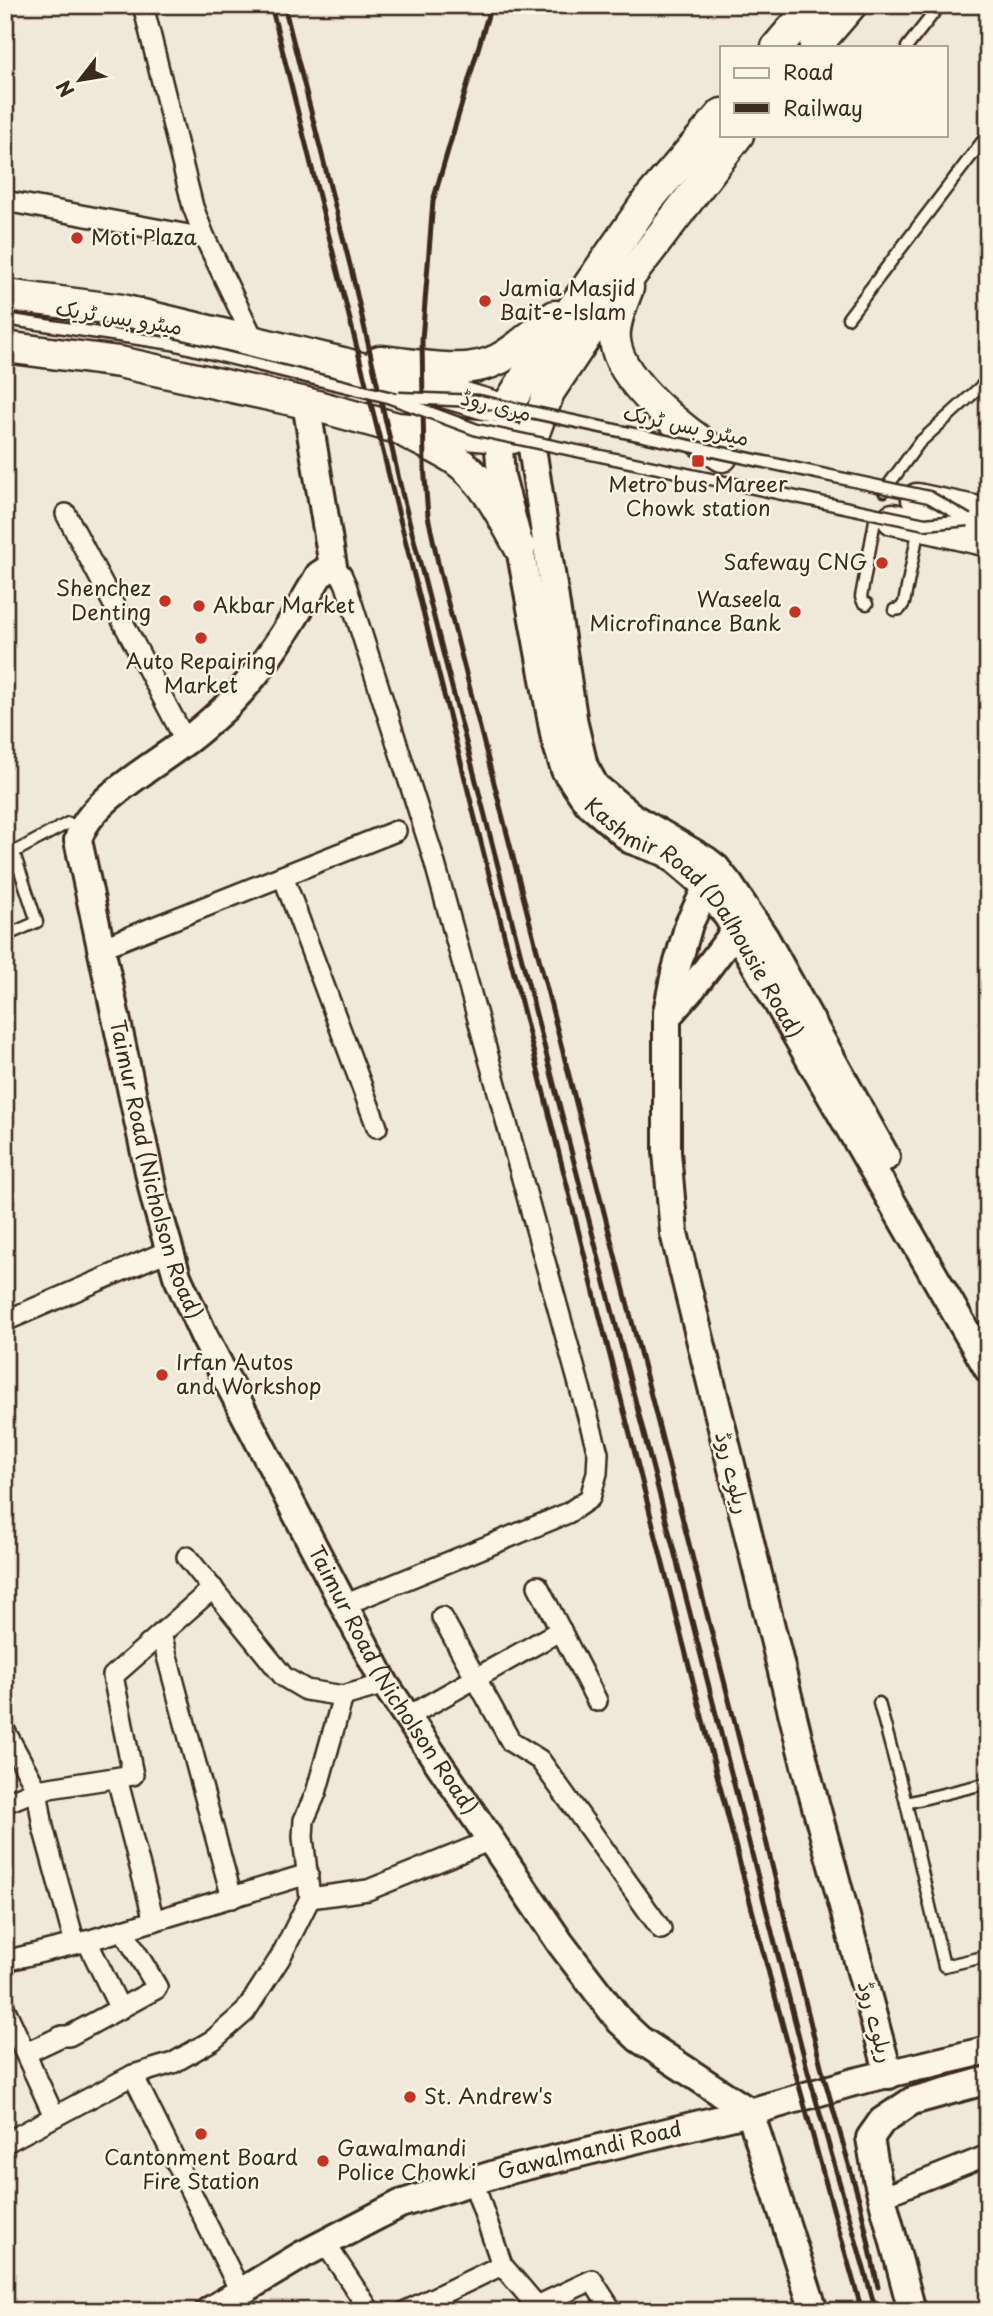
<svg xmlns="http://www.w3.org/2000/svg" width="993" height="2316" viewBox="0 0 993 2316" font-family="'Playpen Sans','Playpen Sans Arabic',sans-serif">
<rect width="100%" height="100%" fill="#f0e9d9"/>
<filter id="ink" filterUnits="userSpaceOnUse"><feTurbulence type="fractalNoise" baseFrequency=".0143" numOctaves="2"/><feDisplacementMap in="SourceGraphic" scale="14" xChannelSelector="R" yChannelSelector="G"/><feConvolveMatrix kernelMatrix="1 2 1 2 8 2 1 2 1" color-interpolation-filters="sRGB"/></filter>
<g filter="url(#ink)">
<g fill="none" stroke-linecap="round" stroke-linejoin="round">
<g stroke="#3b2a1e" stroke-width="15">
<g id="lane">
<path d="M907,47L940,5"/>
<path d="M848,318L988,134"/>
<path d="M884,491L919,443L988,380"/>
<path d="M867,604L863,602L861,597L876,515"/>
<path d="M894,610L900,609L904,603L919,527"/>
<path d="M5,857L68,823L81,827"/>
<path d="M5,936L37,922L14,853"/>
<path d="M879,1703L906,1803L944,1966L988,1956"/>
<path d="M906,1803L988,1783"/>
</g>
</g>
<g stroke="#3b2a1e" stroke-width="24">
<g id="street">
<path d="M143,5L193,207L205,238L255,342"/>
<path d="M5,201L205,238"/>
<path d="M66,514L186,742"/>
<path d="M333,566L341,574L346,585L432,853L598,1453L597,1473L590,1498L568,1513L344,1605"/>
<path d="M283,876L377,1127"/>
<path d="M101,948L396,831"/>
<path d="M5,1321L170,1250"/>
<path d="M187,1557L284,1677L306,1690L343,1696L385,1684"/>
<path d="M538,1586L597,1701"/>
<path d="M442,1617L511,1742L540,1760L661,1929"/>
<path d="M161,1634L232,1898"/>
<path d="M407,1717L561,1630"/>
<path d="M5,1731L37,1790L43,1827L75,1944"/>
<path d="M119,1786L154,1921"/>
<path d="M5,1803L37,1790L133,1775L113,1676L213,1588"/>
<path d="M310,1898L368,1890L491,1840"/>
<path d="M87,1941L120,2009"/>
<path d="M5,1961L87,1941L308,1874"/>
<path d="M5,2009L54,2116"/>
<path d="M26,2053L62,2036H69L156,1989L157,1987L123,1930"/>
<path d="M133,2075L240,2291"/>
<path d="M5,2143L133,2075L173,2063L213,2040L245,2012L280,1958L310,1898L303,1837L304,1820L316,1793L343,1696"/>
<path d="M473,2181L502,2265L537,2306L592,2280L612,2311"/>
<path d="M882,2197L988,2155"/>
<path d="M325,2243L370,2311"/>
<path d="M406,2311L502,2265"/>
</g>
</g>
<g stroke="#3b2a1e" stroke-width="32">
<g id="secondary">
<path id="s1" d="M306,403L333,566L319,575C293,621 265,668 227,706C213,719 198,733 182,744C151,768 88,802 78,840L155,1200L177,1276L204,1336L385,1684L561,1944L620,2021L639,2039L750,2112"/>
<path id="s2" d="M498,436L501,476L520,548L555,739L565,770L588,803L631,840L667,853L693,875L706,887L728,917L988,1369"/>
<path d="M531,441L574,724L584,766L595,786L634,818L706,860L716,868L729,884L765,938L886,1157"/>
<path d="M716,868L689,924L675,973L667,1012V1152L674,1233L808,1777L889,2075"/>
<path d="M667,1017L693,987L736,930L748,922"/>
<path d="M750,2112L814,2311"/>
<path id="s3" d="M209,2311L302,2255L400,2204L505,2171L750,2112L854,2082L988,2050"/>
<path d="M912,2311L877,2178L870,2138L882,2121L912,2101L988,2080"/>
</g>
</g>
<g stroke="#3b2a1e" stroke-width="35">
<g id="primary">
<path d="M777,47L813,5"/>
<path d="M815,47L851,5"/>
<path d="M628,288C622,304 613,324 615,340C619,383 688,434 722,456"/>
<path d="M5,295L122,310L343,363L492,406"/>
<path d="M5,347L119,362L306,403L397,428L512,438"/>
<path d="M380,361C418,364 464,377 499,359C519,348 537,331 555,316"/>
<path d="M505,410L531,368L648,200L722,114"/>
<path d="M405,432C422,442 443,450 459,462C487,483 503,518 520,548"/>
<path d="M531,441L549,392L599,317L738,135"/>
<path d="M917,499L988,514"/>
<path d="M893,519L988,541"/>
</g>
</g>
<use href="#lane" stroke="#fcf5e5" stroke-width="10"/>
<use href="#street" stroke="#fcf5e5" stroke-width="19"/>
<use href="#secondary" stroke="#fcf5e5" stroke-width="26"/>
<use href="#primary" stroke="#fcf5e5" stroke-width="30"/>
<g stroke="#3b2a1e" stroke-width="5">
<path d="M271,5C376,439 486,872 597,1305C683,1641 766,1977 862,2311"/>
<path d="M284,5L352,273L403,497L808,2072L876,2311"/>
<path d="M491,5L433,201L422,340L424,465L428,516L440,572L760,1821"/>
<path d="M759,1812L822,2070L860,2203L878,2287"/>
</g>
<g stroke="#3b2a1e" stroke-width="15" stroke-linecap="butt">
<g id="lane-bridge">
<path d="M5,319L172,344L388,397L477,430L925,524L968,520"/>
<path d="M399,398L479,401L929,497L968,520"/>
</g>
</g>
<use href="#lane-bridge" stroke="#fcf5e5" stroke-width="10"/>
</g>
</g>
<g fill="#c8321e" stroke="#fcf5e5" stroke-width="2.5">
<circle cx="77" cy="238" r="7"/>
<circle cx="485" cy="301" r="7"/>
<rect x="691" y="454" width="14" height="14" rx="3.5"/>
<circle cx="882" cy="563" r="7"/>
<circle cx="165" cy="601" r="7"/>
<circle cx="199" cy="606" r="7"/>
<circle cx="795" cy="612" r="7"/>
<circle cx="201" cy="638" r="7"/>
<circle cx="162" cy="1375" r="7"/>
<circle cx="410" cy="2097" r="7"/>
<circle cx="201" cy="2134" r="7"/>
<circle cx="323" cy="2161" r="7"/>
</g>
<g text-anchor="middle" stroke-width="5" stroke-linejoin="round" paint-order="stroke">
<g font-size="21" fill="#3b2a1e" stroke="#fcf5e5" text-anchor="start">
<text x="91" y="245">Moti Plaza</text>
<text x="499" y="296">Jamia Masjid<tspan x="499" dy="24">Bait-e-Islam</tspan></text>
<text x="698" y="492" text-anchor="middle">Metro bus Mareer<tspan x="698" dy="24">Chowk station</tspan></text>
<text x="868" y="570" text-anchor="end">Safeway CNG</text>
<text x="151" y="596" text-anchor="end">Shenchez<tspan x="151" dy="24">Denting</tspan></text>
<text x="781" y="607" text-anchor="end">Waseela<tspan x="781" dy="24">Microfinance Bank</tspan></text>
<text x="213" y="613">Akbar Market</text>
<text x="201" y="669" text-anchor="middle">Auto Repairing<tspan x="201" dy="24">Market</tspan></text>
<text x="176" y="1370">Irfan Autos<tspan x="176" dy="24">and Workshop</tspan></text>
<text x="424" y="2104">St. Andrew's</text>
<text x="337" y="2156">Gawalmandi<tspan x="337" dy="24">Police Chowki</tspan></text>
<text x="201" y="2165" text-anchor="middle">Cantonment Board<tspan x="201" dy="24">Fire Station</tspan></text>
</g>
<g font-size="21" fill="#3b2a1e" stroke="#fcf5e5">
<text transform="translate(119 318) rotate(9)" y="7">میٹرو بس ٹریک</text>
<text transform="translate(496 406) rotate(14)" y="7">مری روڈ</text>
<text transform="translate(686 426) rotate(12)" y="7">میٹرو بس ٹریک</text>
<text dy="7" stroke="none"><textPath href="#s2" startOffset="542">Kashmir Road (Dalhousie Road)</textPath></text>
<text dy="7" stroke="none"><textPath href="#s1" startOffset="884">Taimur Road (Nicholson Road)</textPath></text>
<text transform="translate(732 1473) rotate(76)" y="7">ریلوے روڈ</text>
<text dy="7" stroke="none"><textPath href="#s1" startOffset="1451">Taimur Road (Nicholson Road)</textPath></text>
<text transform="translate(875 2022) rotate(75)" y="7">ریلوے روڈ</text>
<text dy="7" stroke="none"><textPath href="#s3" startOffset="416">Gawalmandi Road</textPath></text>
</g>
</g>
<rect width="993" height="2316" fill="none" stroke="#fcf5e5" stroke-width="28"/>
<rect x="14" y="14" width="965" height="2288" fill="none" stroke="#3b2a1e" stroke-width="2.5" filter="url(#ink)"/>
<rect x="720" y="46" width="228" height="91" fill="#fcf5e5" stroke="#afa495" stroke-width="2"/>
<rect x="734" y="68" width="35" height="10" fill="#fcf5e5" stroke="#afa495" stroke-width="2"/>
<text x="783" y="80" font-size="21" fill="#3b2a1e">Road</text>
<rect x="734" y="103" width="35" height="10" fill="#3b2a1e" stroke="#afa495" stroke-width="2"/>
<text x="783" y="116" font-size="21" fill="#3b2a1e">Railway</text>
<g transform="translate(80 80) rotate(239)" stroke="#fcf5e5" stroke-width="5" paint-order="stroke">
<path d="M0-5L12 26L0 18L-12 26Z" fill="#3b2a1e"/>
<text y="-10" font-size="19" font-weight="bold" text-anchor="middle" fill="#3b2a1e">N</text>
</g>
</svg>
